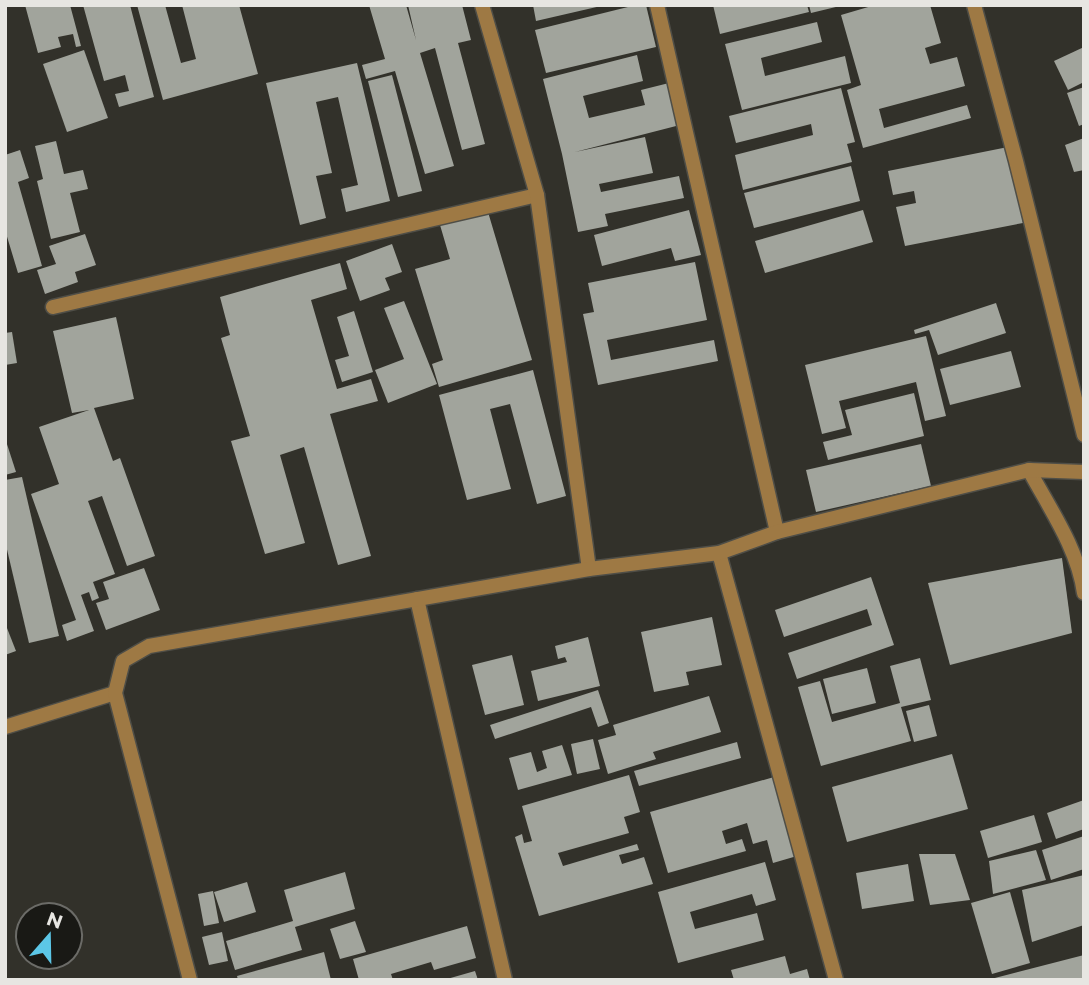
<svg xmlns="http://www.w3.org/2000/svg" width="1089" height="985" viewBox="0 0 1089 985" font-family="Montserrat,sans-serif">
<rect width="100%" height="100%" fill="#32312a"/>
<g fill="#a1a49c">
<path d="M25,5H70L81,46L76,47L73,34L58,37L61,47L38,53Z"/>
<path d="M83,5H130L154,97L119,107L115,94L129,91L125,75L104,81Z"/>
<path d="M137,5H165L181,63L196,59L182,5H239L258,74L163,100Z"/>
<path d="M369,5H406L416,40L408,5H462L471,40L458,43L485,144L462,150L435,48L420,53L454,166L425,174L395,71L366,79L362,65L385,59Z"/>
<path d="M533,5H601V6L536,21Z"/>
<path d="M636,5H646L656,47L546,73L535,30Z"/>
<path d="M713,5H807L809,12L720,34Z"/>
<path d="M809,5H840V6L811,13Z"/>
<path d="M875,5H930L941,43L925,48L930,64L957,57L965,86L879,109L884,128L967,105L971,118L863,148L847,90L861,85L841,15Z"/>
<path d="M817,22L822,42L761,58L765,76L845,56L851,83L742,110L725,44Z"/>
<path d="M1084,47V82L1068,90L1054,61Z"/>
<path d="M84,50L108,118L67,132L43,64Z"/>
<path d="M637,55L643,81L583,96L589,118L645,105L641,90L669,83L680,125L575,152L645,137L653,173L599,184L601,192L679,176L684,198L605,214L608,226L578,232L562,154L543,79Z"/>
<path d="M357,63L390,201L346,212L341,189L358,185L338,97L316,102L332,173L316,176L326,218L300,225L266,83Z"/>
<path d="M392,75L422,191L398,197L368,81Z"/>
<path d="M1084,87V124L1079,126L1067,93Z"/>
<path d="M841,88L855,142L847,144L852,162L743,190L735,155L813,135L811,124L736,143L729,116Z"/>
<path d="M1084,138V170L1074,172L1065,145Z"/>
<path d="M56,141L64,174L83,170L88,189L70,193L80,232L51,239L37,181L43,179L35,146Z"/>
<path d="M1008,147L1023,223L905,246L896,207L916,203L914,191L893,195L888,171Z"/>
<path d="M20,150L29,178L18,182L42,266L18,273L5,230V155Z"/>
<path d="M851,166L860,201L754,228L744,193Z"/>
<path d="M689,210L701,255L675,261L671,248L602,266L594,235Z"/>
<path d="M863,210L873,242L765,273L755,241Z"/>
<path d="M488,212L532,360L439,387L432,364L443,360L415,269L450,259L440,225Z"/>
<path d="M85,234L96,265L75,272L78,282L45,294L37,270L56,264L49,246Z"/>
<path d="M392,244L402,272L385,278L390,290L360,301L346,261Z"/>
<path d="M695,262L707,320L607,340L611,360L714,340L718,361L598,385L583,314L594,312L588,283Z"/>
<path d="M340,263L347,289L311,300L337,389L371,379L378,401L330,414L371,556L338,565L304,447L280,455L305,543L265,554L231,441L250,436L221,338L230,335L220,297Z"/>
<path d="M404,301L437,384L388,403L375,370L404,359L384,308Z"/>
<path d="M996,303L1006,333L938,355L929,330L915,334L914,330Z"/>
<path d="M354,311L373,372L342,382L335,360L349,356L337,317Z"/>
<path d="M116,317L134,399L94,408L113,461L120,458L155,556L127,566L102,496L88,501L115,574L93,582L99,598L92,601L89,592L81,595L94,631L67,641L62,625L76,620L31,494L59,484L39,427L89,410L72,413L53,331Z"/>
<path d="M12,332L17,363L5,365V333Z"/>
<path d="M926,336L946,416L925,421L916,382L839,401L846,428L822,434L805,365Z"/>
<path d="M1011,351L1021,387L950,405L940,369Z"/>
<path d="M533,370L566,496L537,504L510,404L490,409L511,489L467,500L439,395Z"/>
<path d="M914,393L924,436L828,460L823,442L852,435L845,410Z"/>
<path d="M5,438L16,472L5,475Z"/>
<path d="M921,444L931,486L816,512L806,470Z"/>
<path d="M22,477L59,636L29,643L5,541V480Z"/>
<path d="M1062,558L1072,633L950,665L928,583Z"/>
<path d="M144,568L160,610L106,630L96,603L109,599L103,582Z"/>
<path d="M871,577L894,645L797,679L788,653L872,625L867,609L784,637L775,610Z"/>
<path d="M712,617L722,665L686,672L689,685L654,692L641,632Z"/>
<path d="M5,623L16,651L5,655Z"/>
<path d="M588,637L600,686L538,701L531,671L567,662L565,657L558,659L555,646Z"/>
<path d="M512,655L524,705L485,715L472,665Z"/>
<path d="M920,658L931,700L901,707L911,741L821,766L798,687L820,681L832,722L900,703L890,666Z"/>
<path d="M867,668L876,703L832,714L823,679Z"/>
<path d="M598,690L609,723L598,727L591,707L495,739L490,725Z"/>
<path d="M709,696L721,732L653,752L656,759L608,774L598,740L616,735L613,725Z"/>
<path d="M929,705L937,736L914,742L906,711Z"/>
<path d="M593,739L600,769L577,774L571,744Z"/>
<path d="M737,742L741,758L639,786L634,771Z"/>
<path d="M562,745L572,775L518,790L509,758L531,752L537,772L547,768L542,751Z"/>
<path d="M952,754L968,809L847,842L832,787Z"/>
<path d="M629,775L640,812L624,817L629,833L558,853L563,866L637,844L639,850L619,855L622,864L644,857L653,884L539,916L515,837L522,834L524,843L532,841L522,806Z"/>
<path d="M774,777L797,856L773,863L767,840L753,844L747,823L722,831L726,844L742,839L746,851L668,873L650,812Z"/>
<path d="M1084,800V829L1056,839L1047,813Z"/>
<path d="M1034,815L1042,842L988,858L980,831Z"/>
<path d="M1084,836V869L1051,880L1042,850Z"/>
<path d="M1036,850L1046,880L993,894L989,861Z"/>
<path d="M919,854H955L970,900L930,905Z"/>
<path d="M765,862L776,900L756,906L752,894L690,912L695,929L757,913L764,940L678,963L658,892Z"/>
<path d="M908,864L914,901L862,909L856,873Z"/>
<path d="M345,872L355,909L295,927L302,950L235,970L226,941L293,921L284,890Z"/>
<path d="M1084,875V925L1032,942L1022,890Z"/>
<path d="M247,882L256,912L224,922L214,892Z"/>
<path d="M213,891L219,923L204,926L198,894Z"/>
<path d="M1010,892L1030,963L992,974L971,903Z"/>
<path d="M355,921L366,952L340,959L330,929Z"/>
<path d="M467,926L476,958L434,970L431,962L391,974L393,980H359L353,959Z"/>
<path d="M222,932L228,961L209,965L202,937Z"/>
<path d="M324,952L331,980H238L237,976Z"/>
<path d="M1084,955V980H991V979Z"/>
<path d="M785,956L790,974L807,969L810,980H771L770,978L762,980H734L731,970Z"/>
<path d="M475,971L478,980H447V979Z"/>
</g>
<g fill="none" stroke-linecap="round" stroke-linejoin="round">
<g stroke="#4f4e47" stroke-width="17">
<path id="lane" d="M53,307L537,195"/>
</g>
<g stroke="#4f4e47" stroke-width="17">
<g id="street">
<path d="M482,5L537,195L589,569"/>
<path d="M657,5L777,532"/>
<path d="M974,5L1016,161L1084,435"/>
<path d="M1029,470C1050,509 1078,549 1084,593"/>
<path d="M719,553L836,980"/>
<path d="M417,599L505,980"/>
<path d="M5,727L115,693"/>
<path d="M190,980L115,693L123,661L149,646L589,569L719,553L777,532L1029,470L1084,472"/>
</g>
</g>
<use href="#lane" stroke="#9e7944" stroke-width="14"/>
<use href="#street" stroke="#9e7944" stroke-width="14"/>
</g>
<rect width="1089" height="985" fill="none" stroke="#e7e6e2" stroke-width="14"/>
<g transform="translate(49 936) rotate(20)"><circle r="33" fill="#191915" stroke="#6b6b67" stroke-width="2"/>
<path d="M0-5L12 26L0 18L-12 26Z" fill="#5cc7e7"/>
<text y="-10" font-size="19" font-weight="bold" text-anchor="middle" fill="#e7e6e2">N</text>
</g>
</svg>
